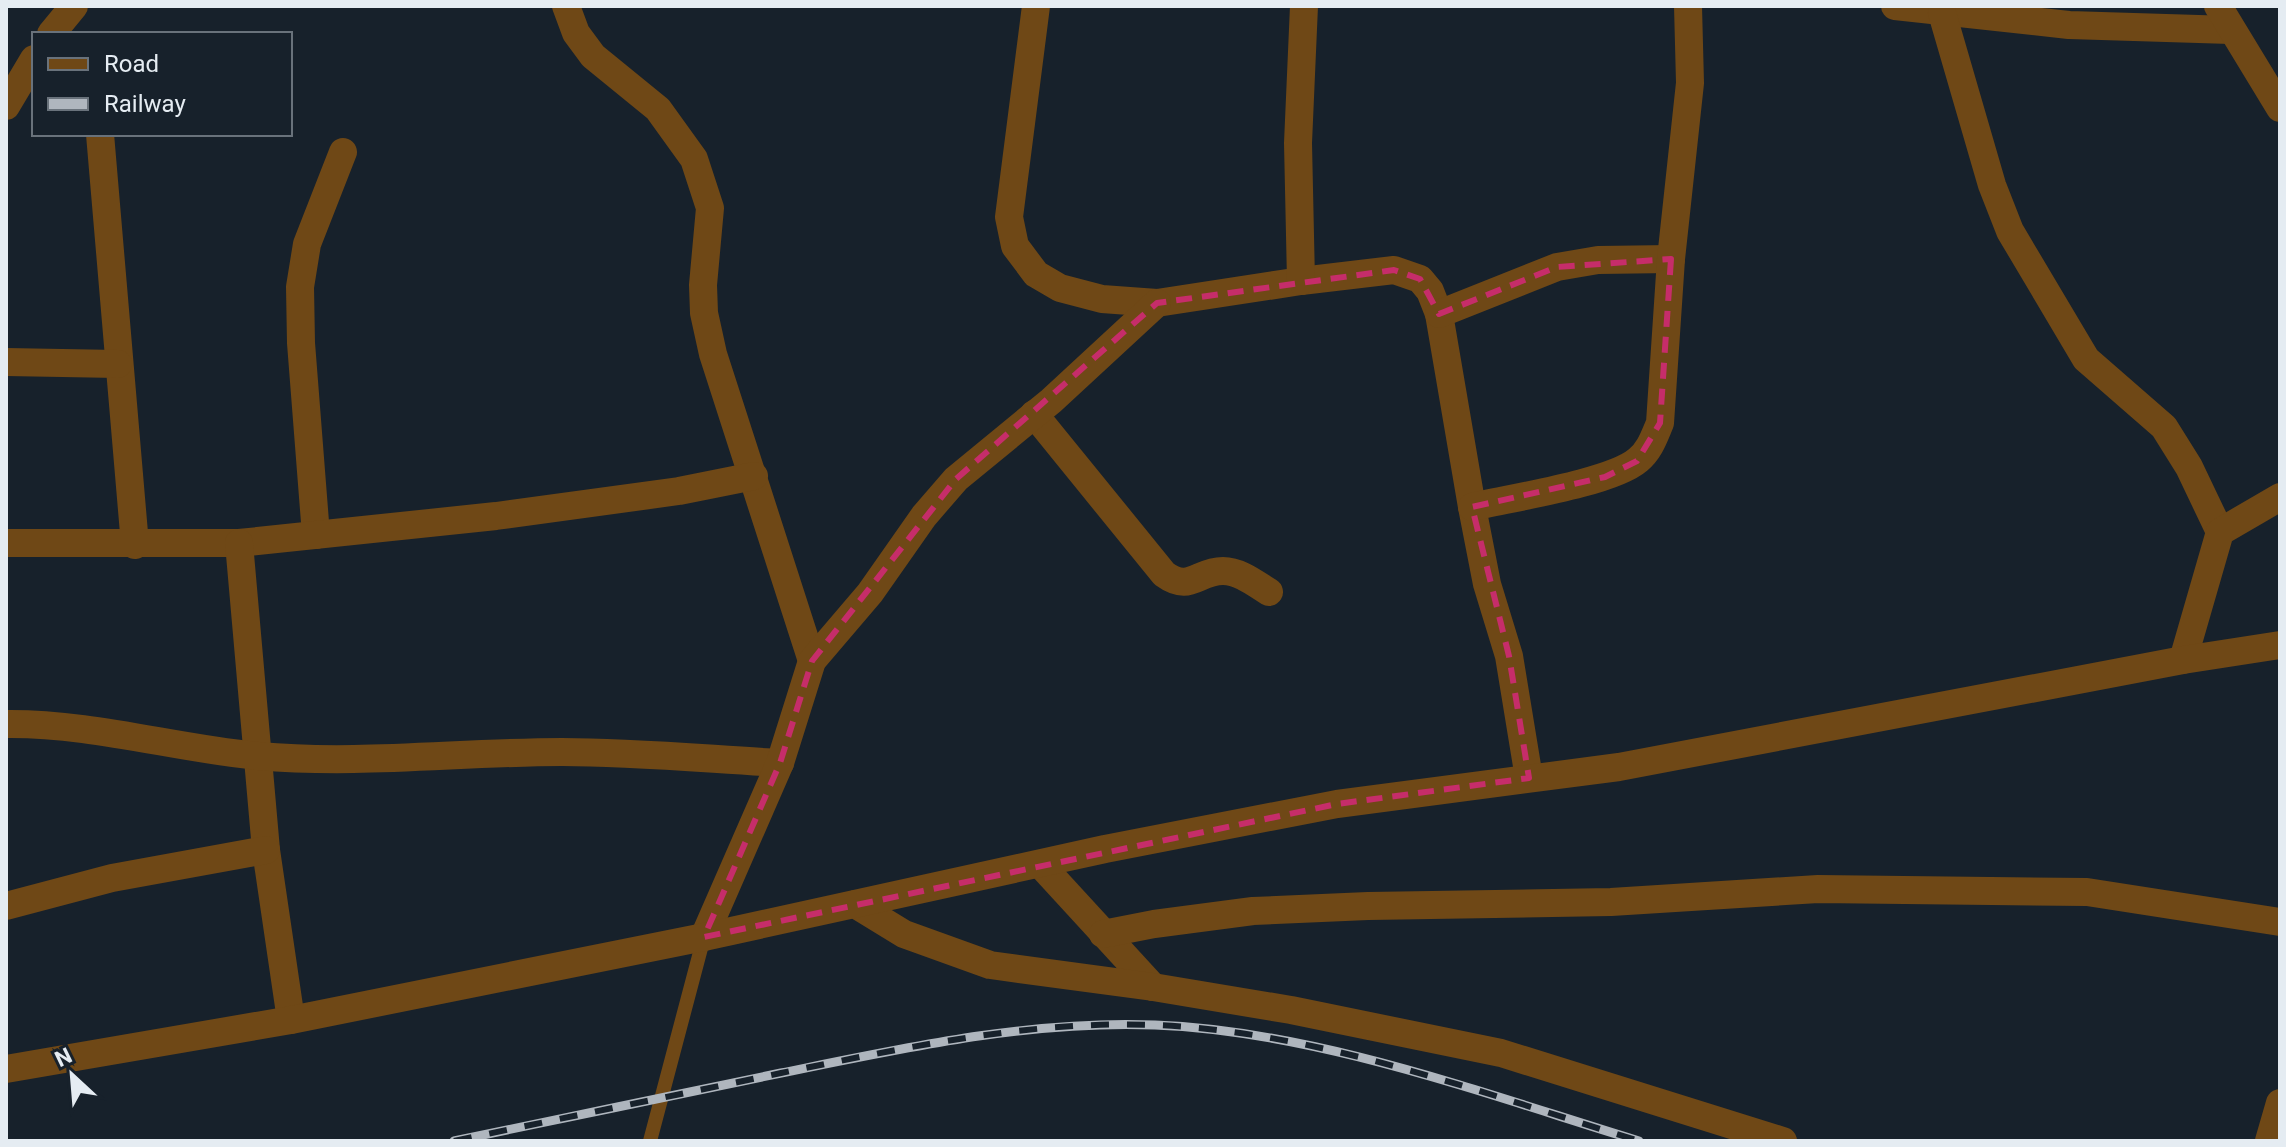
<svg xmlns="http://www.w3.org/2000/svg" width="2286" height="1147" viewBox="0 0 2286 1147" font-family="Roboto,sans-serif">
<rect width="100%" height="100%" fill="#17212b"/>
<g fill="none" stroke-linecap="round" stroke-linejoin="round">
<path stroke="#6f4816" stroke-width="14" d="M650,1141L704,937"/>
<g stroke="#6f4816" stroke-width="28">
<path d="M566,6L576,33L593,56L658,109L694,159L710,208L703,285L704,313L713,354L812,661"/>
<path d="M1036,6L1009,217L1015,246L1036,274L1060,288L1102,299L1157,303L1301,281L1394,270L1420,279L1430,291L1439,314L1472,507L1487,584L1509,656L1529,778"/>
<path d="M1895,6L2069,25L2231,30"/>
<path d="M2218,6L2280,108"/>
<path d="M1942,13L1992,185L2010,231L2086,359L2164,427L2189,467L2220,532"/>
<path d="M51,34L74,6"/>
<path d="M6,106L34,59"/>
<path d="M100,134L135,545"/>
<path d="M1301,281L1298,143L1304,6"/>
<path d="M1439,314L1557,267L1598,260L1671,259"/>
<path d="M6,362L118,364"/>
<path d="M1034,414L1164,574C1190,593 1197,571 1223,571C1240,571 1256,584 1269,592"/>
<path d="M1472,507C1510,498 1611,483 1638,460C1650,450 1654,437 1660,423L1671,259L1690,83L1688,6"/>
<path d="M316,535L301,343L300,287L307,244L343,152"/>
<path d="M6,543H239L496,516L679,491L754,476"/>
<path d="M239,543L266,850L291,1020"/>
<path d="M2183,660L2220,532L2280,497"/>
<path d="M6,724C92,723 174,748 258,756C359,765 461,752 562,752C634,752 707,759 780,763"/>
<path d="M1041,865L1153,987"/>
<path d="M855,904L904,934L990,965L1153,987L1291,1010L1501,1053L1783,1141"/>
<path d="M6,906L112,878L266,850"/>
<path d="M1103,934L1154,924L1253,911L1368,906L1611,902L1818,889L2087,892L2280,922"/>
<path d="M704,937L780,763L812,661L870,593L924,516L956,479L1051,401L1157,303"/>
<path d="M6,1069L291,1020L704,937L1105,849L1337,804L1619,767L2183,660L2280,645"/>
<path d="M2269,1141L2280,1103"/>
</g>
<g stroke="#afb6be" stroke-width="9">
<path id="rail" d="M454,1141C563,1118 672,1096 781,1073C904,1048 1029,1020 1155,1025C1316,1031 1485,1094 1639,1141"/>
</g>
<use href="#rail" stroke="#17212b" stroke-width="6" stroke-dasharray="18" stroke-linecap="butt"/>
</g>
<path fill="none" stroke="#c62d6a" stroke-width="6" stroke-dasharray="16 10" stroke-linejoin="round" d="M1671,259L1660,423L1637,461L1605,477L1472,507L1509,656L1529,778L1337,804L704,937L780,763L812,661L956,479L1157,303L1394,270L1420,279L1439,314L1557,267Z"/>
<rect width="2286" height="1147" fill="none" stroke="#e5ecf2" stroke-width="16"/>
<rect x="32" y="32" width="260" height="104" fill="#17212b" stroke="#69727b" stroke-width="2"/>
<rect x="48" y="58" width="40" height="12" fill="#6f4816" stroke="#69727b" stroke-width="2"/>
<text x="104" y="72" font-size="24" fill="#e5ecf2">Road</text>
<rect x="48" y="98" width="40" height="12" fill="#afb6be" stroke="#69727b" stroke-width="2"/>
<text x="104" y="112" font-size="24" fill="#e5ecf2">Railway</text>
<g transform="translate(72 1075) rotate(334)" stroke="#17212b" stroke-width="6" paint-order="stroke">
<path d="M0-6L14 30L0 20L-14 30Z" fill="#e5ecf2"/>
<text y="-12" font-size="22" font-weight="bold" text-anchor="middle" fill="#e5ecf2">N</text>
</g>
</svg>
